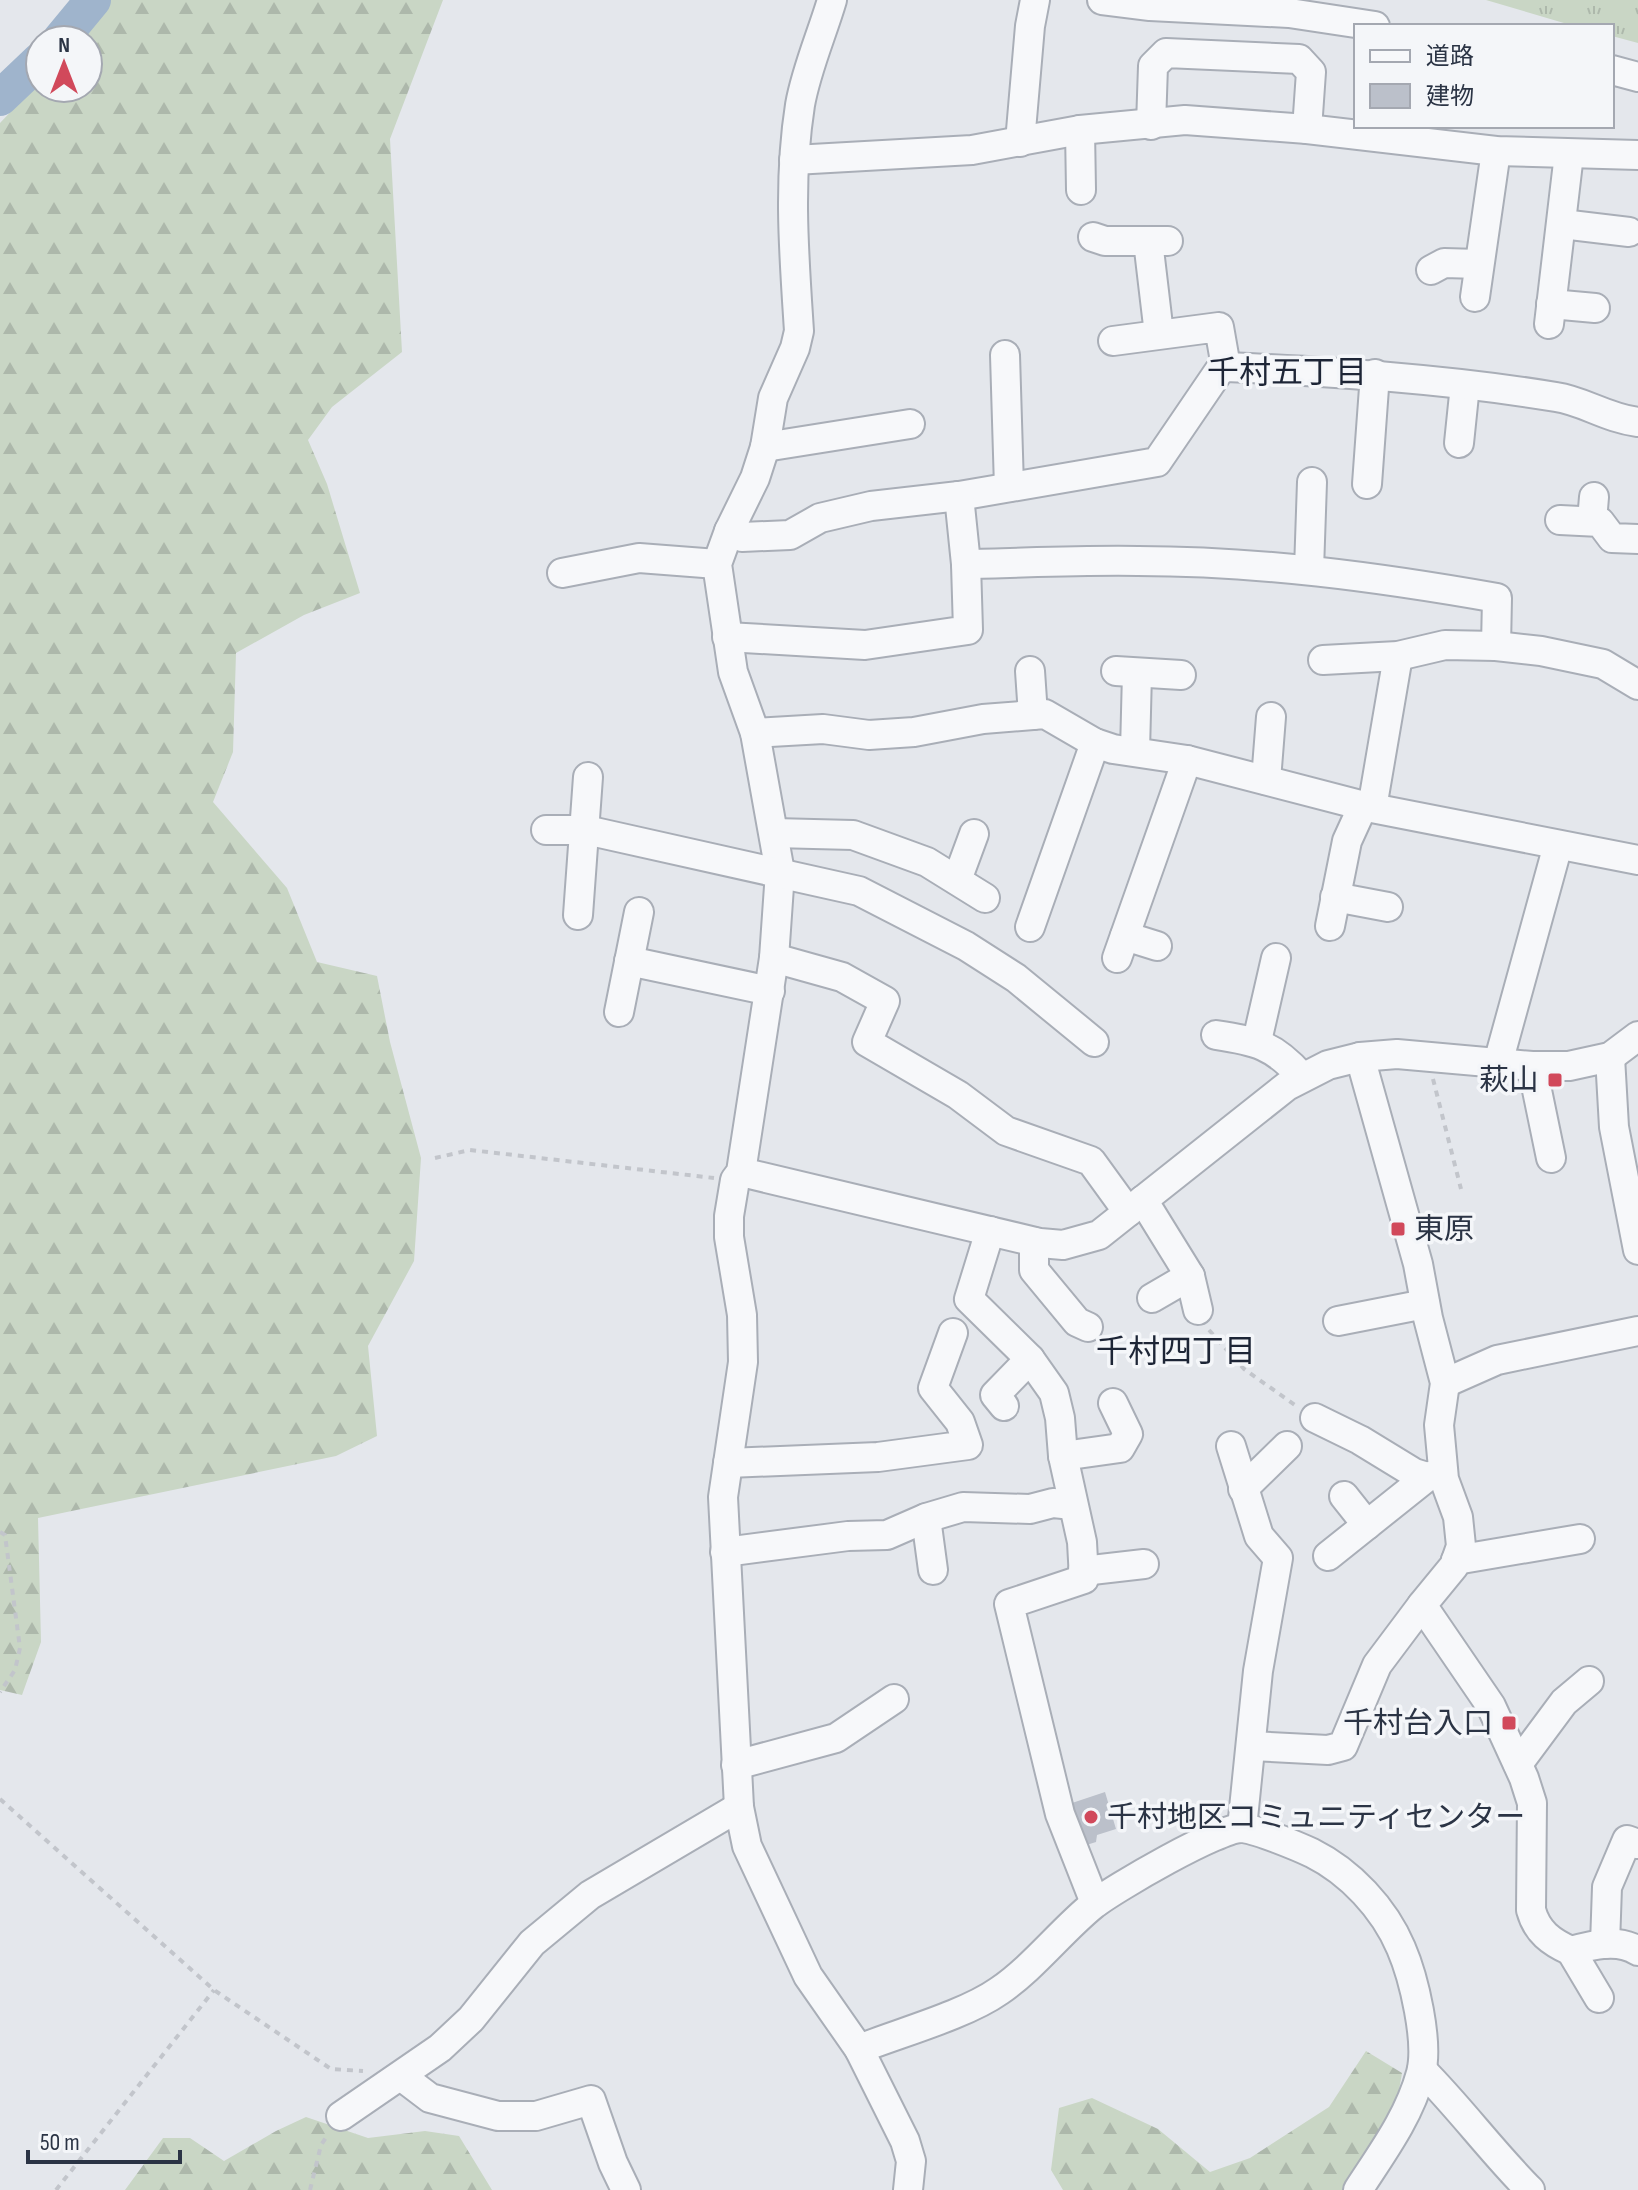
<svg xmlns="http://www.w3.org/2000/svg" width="1638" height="2190" viewBox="0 0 1638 2190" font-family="'Sofia Sans Condensed','Noto Sans JP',sans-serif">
<defs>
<pattern id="forest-firs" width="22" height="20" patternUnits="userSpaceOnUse" patternTransform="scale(2)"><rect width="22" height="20" fill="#c9d6c5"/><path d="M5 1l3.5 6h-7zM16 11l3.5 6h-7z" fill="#adb8ab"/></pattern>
<pattern id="park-tufts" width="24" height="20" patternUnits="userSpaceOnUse" patternTransform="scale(2)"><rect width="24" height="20" fill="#c9d6c5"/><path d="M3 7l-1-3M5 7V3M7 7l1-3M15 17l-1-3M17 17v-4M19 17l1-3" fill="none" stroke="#adb8ab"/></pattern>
</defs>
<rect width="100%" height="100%" fill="#e4e7ec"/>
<g fill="url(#forest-firs)">
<path d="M105,0H443L390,139L402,352L332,407L308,440L327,484L360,593L304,615L236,653L233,752L213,802L287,888L317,962L377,976L390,1042L421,1158L414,1261L368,1346L377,1436L336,1456L38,1518L41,1642L22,1695L0,1690V123L40,81V88H88V40H75Z"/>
<path d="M1366,2051L1402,2073L1391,2136L1346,2190H1063L1051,2170L1059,2108L1092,2098L1158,2129L1210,2172L1250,2158L1329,2107Z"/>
<path d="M306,2117L368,2138L425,2131L459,2136L492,2190H125L163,2138H190L224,2161L276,2131Z"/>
</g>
<path fill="url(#park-tufts)" d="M1486,0H1638V43L1612,36V26H1574Z"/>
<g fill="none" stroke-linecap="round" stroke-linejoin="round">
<g stroke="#9fb4cc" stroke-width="36">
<path d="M60,40L93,0"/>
<path d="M0,98L40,60"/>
</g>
</g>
<path fill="#bbc0ca" d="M1105,1792L1116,1829L1097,1835L1096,1842L1080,1847L1066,1805Z"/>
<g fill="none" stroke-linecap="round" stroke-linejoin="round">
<g stroke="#a9aeb7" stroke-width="32">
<g id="minor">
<path d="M832,0C822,34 806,70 800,105C788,181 794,255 799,331L795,348L773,398L765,447L755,478L729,531L717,564L733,672L755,733L780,872L774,958L741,1172L735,1180L729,1216V1237L742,1315L743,1362L723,1497L739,1807L747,1846L808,1976L859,2049L905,2141L911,2161L908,2190"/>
<path d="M1102,0L1150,6L1289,13L1375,26"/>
<path d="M1612,70L1638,77"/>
<path d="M1151,125L1153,66L1166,53L1299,59L1311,72L1307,129"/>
<path d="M1080,130L1081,190"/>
<path d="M1020,142L1030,26L1035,0"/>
<path d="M794,160L972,150L1080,130L1185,120L1307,129L1496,151L1638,155"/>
<path d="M1562,224L1629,232"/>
<path d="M1093,237L1105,241H1168"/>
<path d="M1148,241L1159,334"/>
<path d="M1431,270L1444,263L1479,264"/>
<path d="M1475,297L1496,151"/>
<path d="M1551,304L1595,308"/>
<path d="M1549,324L1569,154"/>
<path d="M1113,341L1219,327L1226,367"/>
<path d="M1005,355L1009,487"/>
<path d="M1459,443L1465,385"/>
<path d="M765,447L910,424"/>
<path d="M1367,484L1375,374"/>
<path d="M1560,520L1600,522L1612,538L1638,539"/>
<path d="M1592,521L1594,497"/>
<path d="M729,531L742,537L790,535L820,518L871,506L959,496L1157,462L1219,371L1226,367C1337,372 1447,379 1556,397C1584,401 1606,418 1638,422"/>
<path d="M966,564C1023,563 1080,560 1138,561C1258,561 1378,577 1497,598L1496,646"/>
<path d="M1309,570L1312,482"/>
<path d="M562,573L639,558L717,564"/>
<path d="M727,637L865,645L968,630L966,564L959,496"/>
<path d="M1323,660L1398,656L1445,645L1496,646L1541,651L1603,664L1638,685"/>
<path d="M1030,671L1033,715"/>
<path d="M1116,671L1181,675"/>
<path d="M755,733L823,729L869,735L914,732L983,719L1045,714L1095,743L1113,749L1187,760L1372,808L1638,860"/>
<path d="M1135,751L1137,673"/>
<path d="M1266,780L1271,717"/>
<path d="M1372,808L1398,656"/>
<path d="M546,830H586L859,891L966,946L1016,978L1094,1042"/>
<path d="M774,833L853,835L927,862L985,898"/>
<path d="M957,880L974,834"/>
<path d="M1335,897L1388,907"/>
<path d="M578,915L588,777"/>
<path d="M1330,926L1347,841L1363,806"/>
<path d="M1030,927L1095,743"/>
<path d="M1125,936L1157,946"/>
<path d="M774,958L842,977L885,1001L867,1042L958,1095L1006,1131L1091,1161L1128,1212"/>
<path d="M1117,958L1187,760"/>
<path d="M629,961L770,991"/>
<path d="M619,1012L639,912"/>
<path d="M1216,1035C1256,1041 1274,1045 1302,1077"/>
<path d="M1257,1041L1276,958"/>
<path d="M1360,1057L1418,1264L1428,1318L1445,1383L1439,1425L1444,1479L1458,1517L1461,1546L1454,1566L1422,1605L1491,1706L1524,1778L1532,1803L1531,1910C1537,1932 1551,1942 1571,1951C1592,1945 1618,1938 1638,1951"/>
<path d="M1610,1057L1614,1127L1638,1250"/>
<path d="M1498,1063L1558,845"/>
<path d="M1532,1066L1551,1158"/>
<path d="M741,1172L1040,1243L1063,1245L1099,1235L1287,1086L1328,1065L1360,1057L1397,1054L1532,1066H1569L1610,1057L1638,1036"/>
<path d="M1143,1200L1190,1276L1198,1310"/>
<path d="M990,1231L969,1299L1030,1359L1054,1393L1060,1418L1063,1456L1082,1542L1084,1579L1009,1604L1060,1814L1095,1903"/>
<path d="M1034,1242V1270L1077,1322L1088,1327"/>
<path d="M1152,1298L1190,1276"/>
<path d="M1338,1321L1425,1304"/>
<path d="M1445,1383L1497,1360L1638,1331"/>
<path d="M1004,1406L995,1395L1030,1359"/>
<path d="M1315,1418L1360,1440L1414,1473L1427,1477"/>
<path d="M1231,1446L1259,1536L1278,1558L1258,1671L1242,1828"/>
<path d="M1063,1456L1120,1448L1128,1434L1113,1403"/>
<path d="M728,1463L878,1457L968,1445L960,1422L933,1388L953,1333"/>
<path d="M1243,1489L1287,1446"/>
<path d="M1344,1496L1367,1525"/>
<path d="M926,1518L933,1570"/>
<path d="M725,1552L848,1536L887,1535L926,1518L963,1507L1030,1509L1053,1503L1073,1505"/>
<path d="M1328,1556L1427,1477L1443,1472"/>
<path d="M1456,1560L1580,1539"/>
<path d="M1083,1571L1144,1564"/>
<path d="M1251,1746L1328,1750L1343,1746L1377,1665L1422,1605"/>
<path d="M1518,1764L1564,1702L1589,1681"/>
<path d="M736,1765L836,1738L894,1699"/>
<path d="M1605,1944L1607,1887L1627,1840L1638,1844"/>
<path d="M1571,1951L1599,1998"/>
<path d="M859,2049C899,2033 965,2015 999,1991C1033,1968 1061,1931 1093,1905C1113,1889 1221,1826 1243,1828C1258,1830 1297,1846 1312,1853C1350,1872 1384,1908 1401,1948C1414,1978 1429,2042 1421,2073C1409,2117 1382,2153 1358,2190"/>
<path d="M1422,2070C1460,2108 1492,2152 1530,2190"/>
<path d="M401,2076L430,2098L498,2116H536L591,2100L613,2163L626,2190"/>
<path d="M341,2116L440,2048L471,2019L532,1943L590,1895L739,1807"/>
</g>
</g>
<g stroke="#c2c5cb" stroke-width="4" stroke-dasharray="6 6" stroke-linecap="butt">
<path d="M1433,1079L1461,1189"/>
<path d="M435,1158L470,1150L714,1178"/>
<path d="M1209,1330L1244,1369L1295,1405"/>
<path d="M0,1532L5,1535L20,1648L15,1670L0,1692"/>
<path d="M0,1799L214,1990L331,2069L363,2071"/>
<path d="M56,2190L214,1990"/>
<path d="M310,2190L321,2145L327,2136"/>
</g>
<use href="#minor" stroke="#f7f8fa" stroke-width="28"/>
</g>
<g fill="#d1495b" stroke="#f4f6f9" stroke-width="3">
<rect x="1547" y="1072" width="16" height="16" rx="4"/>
<rect x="1390" y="1221" width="16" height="16" rx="4"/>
<rect x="1501" y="1715" width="16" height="16" rx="4"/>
<circle cx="1091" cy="1817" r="8"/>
</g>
<g text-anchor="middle" stroke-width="7" stroke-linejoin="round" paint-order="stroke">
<g font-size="30" fill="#2b3445" stroke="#f4f6f9" text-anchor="end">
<text x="1539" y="1090">萩山</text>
<text x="1414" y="1239" text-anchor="start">東原</text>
<text x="1493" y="1733">千村台入口</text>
<text x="1107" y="1827" text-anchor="start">千村地区コミュニティセンター</text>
</g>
<g font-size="32" fill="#1d2536" stroke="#f4f6f9">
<text x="1287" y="383">千村五丁目</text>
<text x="1176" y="1362">千村四丁目</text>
</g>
</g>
<rect x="1354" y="24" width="260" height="104" fill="#f4f6f9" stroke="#a4a8b1" stroke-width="2"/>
<rect x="1370" y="50" width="40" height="12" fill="#f7f8fa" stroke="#a4a8b1" stroke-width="2"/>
<text x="1426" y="64" font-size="24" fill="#2b3445">道路</text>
<rect x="1370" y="84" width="40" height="24" fill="#bbc0ca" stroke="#a4a8b1" stroke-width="2"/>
<text x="1426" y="104" font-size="24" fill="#2b3445">建物</text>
<g transform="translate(64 64)"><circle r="38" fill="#f4f6f9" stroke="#a4a8b1" stroke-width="2"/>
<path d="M0-6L14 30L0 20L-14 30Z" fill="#d1495b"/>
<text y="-12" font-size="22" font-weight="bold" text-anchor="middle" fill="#2b3445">N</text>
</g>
<path d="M28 2150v12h152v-12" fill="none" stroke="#2b3445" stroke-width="4"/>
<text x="40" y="2150" font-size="24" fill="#2b3445" stroke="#f4f6f9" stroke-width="6" paint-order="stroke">50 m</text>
</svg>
